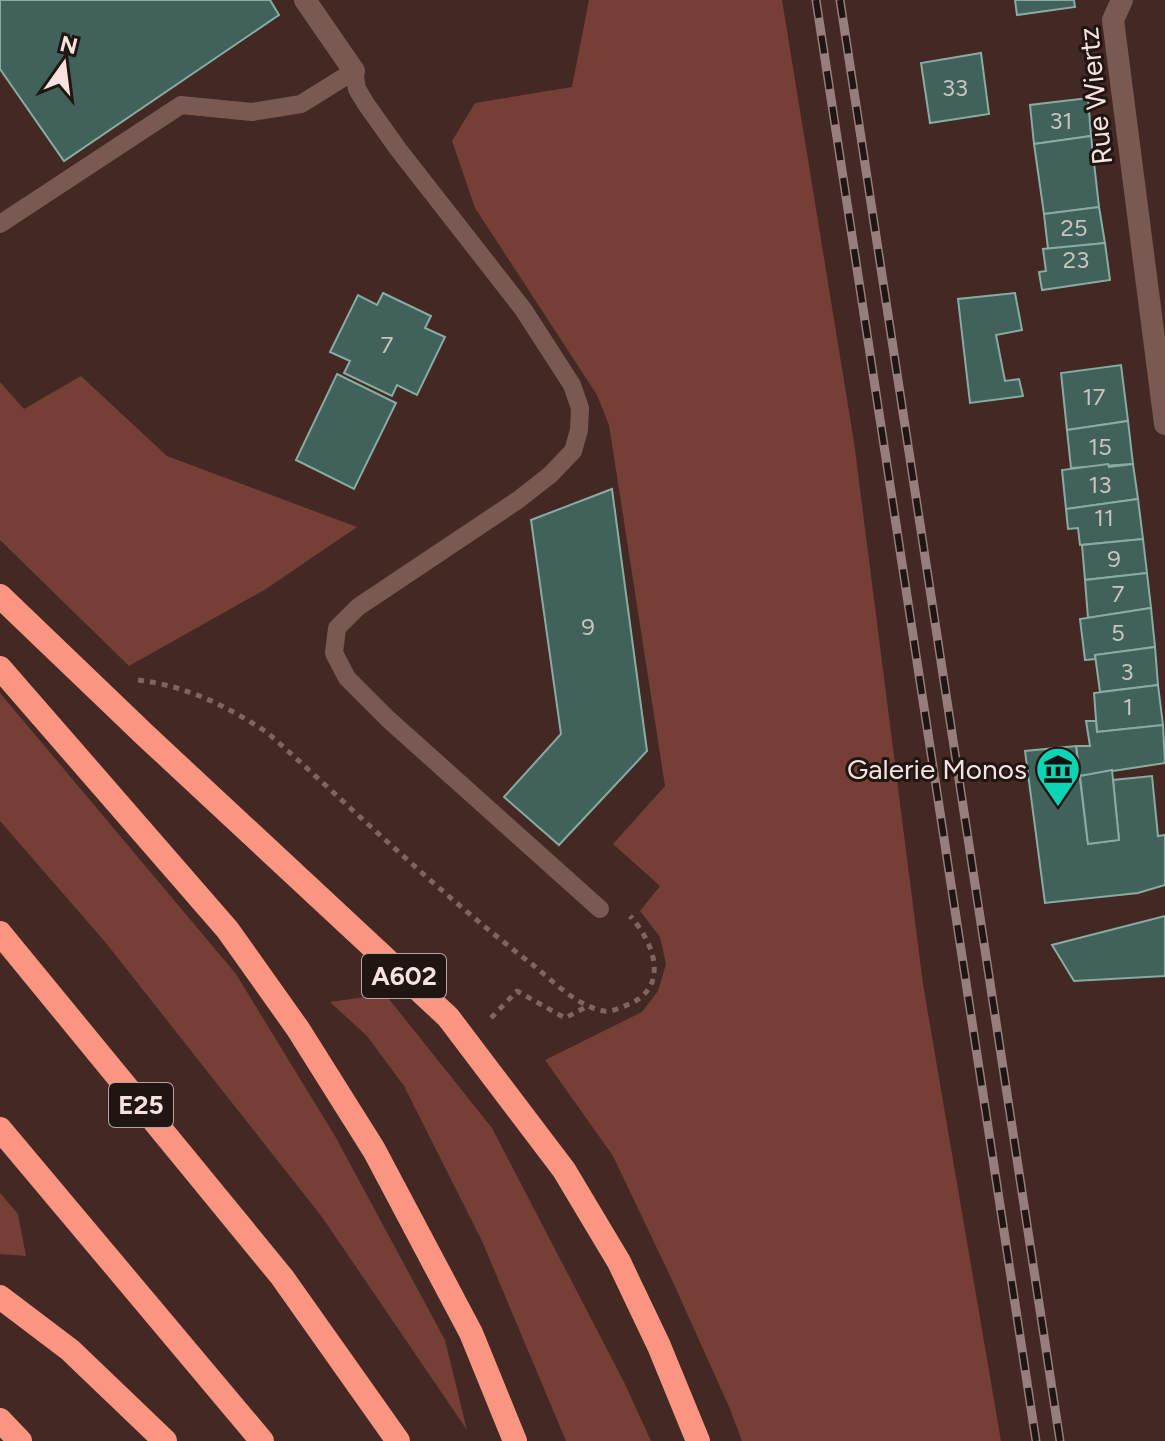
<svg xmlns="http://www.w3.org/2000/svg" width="1165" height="1441" viewBox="0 0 1165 1441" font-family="Figtree,sans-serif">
<rect width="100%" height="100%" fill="#432823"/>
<g fill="#753f35">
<path d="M589,0H782L854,442L923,984L1001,1441H742L730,1409L672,1280L613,1156L545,1060L642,1012L658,991L666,964L660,937L640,911L660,886L613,844L665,786L609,425L597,395L475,208L452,141L475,103L572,87Z"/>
<path d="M81,376L167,456L357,527L266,589L129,666L0,540V382L24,409Z"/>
<path d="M0,693L236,974L335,1136L445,1340L467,1430L322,1217L106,943L0,821Z"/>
<path d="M385,994L492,1128L624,1382L651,1441H566L482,1241L404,1086L367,1036L330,1002Z"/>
<path d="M0,1193L18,1214L26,1256L0,1254Z"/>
</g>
<g fill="#40625a" stroke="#88aca2" stroke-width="2">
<path d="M0,0H270L279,15L64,161L0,69Z"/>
<path d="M1015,0H1074L1075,7L1017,15Z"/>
<path d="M981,53L989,114L930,123L921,63Z"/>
<path d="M1088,98L1091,136L1034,144L1030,105Z"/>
<path d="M1091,136L1099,207L1044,214L1034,144Z"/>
<path d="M1099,207L1105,243L1048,249L1044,214Z"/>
<path d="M1105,243L1110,280L1042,290L1039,272L1046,271L1043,249Z"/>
<path d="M383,293L431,316L425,328L445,337L417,395L397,385L392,396L344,373L350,361L330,352L358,295L377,305Z"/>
<path d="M1015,293L1022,330L996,335L1005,381L1019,379L1023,396L970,403L958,299Z"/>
<path d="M1121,365L1128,421L1067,430L1061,373Z"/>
<path d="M337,374L396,403L354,489L296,460Z"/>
<path d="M1128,421L1133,464L1071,468L1067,430Z"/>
<path d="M1108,464L1109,467L1133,464L1138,499L1066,509L1062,470Z"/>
<path d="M612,489L647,751L559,845L504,797L561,734L531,520Z"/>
<path d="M1138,499L1143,539L1080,545L1078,528L1068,529L1066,509Z"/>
<path d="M1143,539L1147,573L1085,580L1082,545Z"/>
<path d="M1147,573L1151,608L1088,618L1085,580Z"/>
<path d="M1151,608L1155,647L1095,655L1096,659L1085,660L1080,619Z"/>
<path d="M1155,647L1158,685L1100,692L1095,655Z"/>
<path d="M1158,685L1163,725L1097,732L1094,693Z"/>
<path d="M1086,721H1096L1097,732L1163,725L1165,763L1080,776L1076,746H1090Z"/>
<path d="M1076,746L1088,844L1119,840L1113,780L1152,776L1158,836L1165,835V885L1138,893L1045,903L1025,751Z"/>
<path d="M1112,770L1119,840L1088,844L1080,776Z"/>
<path d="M1165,916V976L1074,981L1052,945Z"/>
</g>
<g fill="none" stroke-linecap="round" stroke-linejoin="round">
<g stroke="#7d6560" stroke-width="5" stroke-dasharray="6 6" stroke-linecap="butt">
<path d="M138,680C187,686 227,706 268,733C355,811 440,894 533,965C554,982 577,1006 604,1011C612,1012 620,1008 627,1005C671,988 654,942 630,916"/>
<path d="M491,1018L517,991L565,1018L588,1006"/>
</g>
<path stroke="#795a53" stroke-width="18" d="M0,224L181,105L252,112L301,104L354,71L357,89L366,104L398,149L523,309L572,385L580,408L579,430L573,451L550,475L518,500L358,607L337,628L334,653L347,678L388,719L600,909"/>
<g stroke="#795a53" stroke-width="22">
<path d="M305,0L354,71"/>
<path d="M1122,0L1113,20L1165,424"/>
</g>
<g stroke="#fa9581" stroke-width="24">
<path d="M0,596L146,736L448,1017L564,1170L619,1262L659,1346L698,1441"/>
<path d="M0,668L227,929L298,1029L374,1150L471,1333L515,1441"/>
<path d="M0,933L282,1277L398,1441"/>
<path d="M0,1129L262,1441"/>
<path d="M0,1297L70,1350L165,1441"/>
<path d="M0,1420L20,1441"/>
</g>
<g stroke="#967e7a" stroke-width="9">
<g id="rail">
<path d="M816,0L1036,1441"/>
<path d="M840,0L1060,1441"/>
</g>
</g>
<use href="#rail" stroke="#211512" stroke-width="6" stroke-dasharray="18" stroke-linecap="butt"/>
</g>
<defs>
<g id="museum-pin" transform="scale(2.3)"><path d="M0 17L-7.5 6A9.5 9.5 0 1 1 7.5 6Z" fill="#0bd5b5" stroke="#211512"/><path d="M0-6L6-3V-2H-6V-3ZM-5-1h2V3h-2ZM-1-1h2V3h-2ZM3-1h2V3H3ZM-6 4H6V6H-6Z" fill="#111"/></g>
</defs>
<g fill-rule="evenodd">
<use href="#museum-pin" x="1058" y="769"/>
</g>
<g text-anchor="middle" stroke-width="6" stroke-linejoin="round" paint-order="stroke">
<g font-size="24" fill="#c8c3be">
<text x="955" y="96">33</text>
<text x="1061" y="129">31</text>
<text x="1074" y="236">25</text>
<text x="1076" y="268">23</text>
<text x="387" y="353">7</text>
<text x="1094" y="405">17</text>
<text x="1100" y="455">15</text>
<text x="1100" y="493">13</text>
<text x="1104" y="526">11</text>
<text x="1114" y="567">9</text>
<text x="1118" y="602">7</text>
<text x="588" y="635">9</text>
<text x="1118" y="641">5</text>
<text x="1127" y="680">3</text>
<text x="1128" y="715">1</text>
</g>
<g fill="#211512" stroke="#b6a5a2" stroke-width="2">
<rect x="362" y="954" width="84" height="44" rx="6"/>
<rect x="109" y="1083" width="64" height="44" rx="6"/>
</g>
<g font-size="26" font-weight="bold" fill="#f6e3df">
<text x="404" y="985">A602</text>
<text x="141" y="1114">E25</text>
</g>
<g font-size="28" fill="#f6e3df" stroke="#211512">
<text transform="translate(1095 96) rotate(-96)" y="10">Rue Wiertz</text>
</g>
<g font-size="28" fill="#f6e3df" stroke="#211512" text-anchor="end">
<text x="1027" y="779">Galerie Monos</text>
</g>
</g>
<g transform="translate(64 64) rotate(14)" stroke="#211512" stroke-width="6" paint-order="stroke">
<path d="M0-6L14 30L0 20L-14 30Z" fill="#f6e3df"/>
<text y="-12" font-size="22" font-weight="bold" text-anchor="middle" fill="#f6e3df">N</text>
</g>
</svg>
